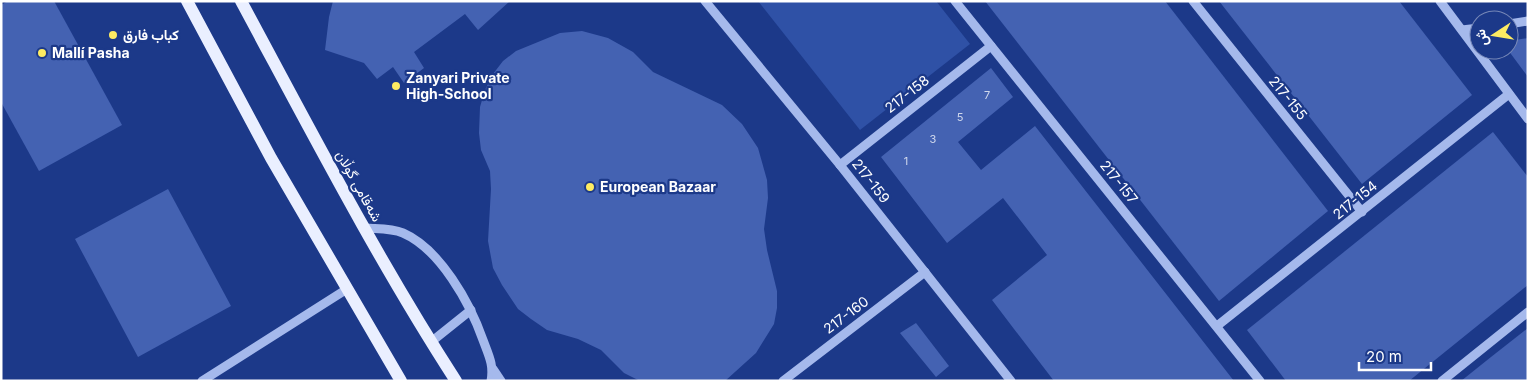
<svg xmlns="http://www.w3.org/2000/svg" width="1529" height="382" viewBox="0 0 1529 382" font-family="Inter,Vazirmatn,sans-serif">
<rect width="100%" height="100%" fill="#1c3989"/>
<path fill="#2f51a6" d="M758,1H936L970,44L860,130Z"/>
<g fill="#4462b2">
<path d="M8,1H54L122,125L39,171L1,102V5Z"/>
<path d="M333,1H510L478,30L465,14L414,52L424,68L404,83L393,67L377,79L364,63L325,50L329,17Z"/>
<path d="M985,1H1165L1328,211L1219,301Z"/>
<path d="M1219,1H1399L1472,95L1362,184Z"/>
<path d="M582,31L608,38L633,52L653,72L722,105L742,124L758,148L767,180L768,198L764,229L767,250L777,291V308L774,324L756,353L725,381H640L624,373L601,350L578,339L547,330L531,319L518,309L502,285L493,268L488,241L491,189L490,171L481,150L479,133L480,107L485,90L493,74L503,61L516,51L560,33Z"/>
<path d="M1528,38V77L1508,50H1509V41Z"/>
<path d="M991,68L1013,97L958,142L981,170L1035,126L1234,381H1054L1014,329L992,300L1047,255L1003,198L947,243L881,157Z"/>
<path d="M1493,132L1528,177V285L1409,381H1286L1247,330Z"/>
<path d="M168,189L231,306L138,357L75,239Z"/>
<path d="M916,323L949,366L936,377L900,333Z"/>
<path d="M1528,328V381H1461L1491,357Z"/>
</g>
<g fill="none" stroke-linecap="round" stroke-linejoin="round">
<g stroke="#a5b9ec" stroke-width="9">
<path d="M705,1L840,165L1011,381"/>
<path d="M955,1L1260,381"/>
<path d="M1193,1L1362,212"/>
<path d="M1440,1L1528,119"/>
<path d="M1509,24L1528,21"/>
<path d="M1462,30L1479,28"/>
<path d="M840,165L991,46"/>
<path d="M365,228C378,229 391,228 403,233C440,249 470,303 483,340C489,356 494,365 491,381"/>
<path d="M1217,326L1509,94"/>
<path d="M431,342L471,310"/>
<path d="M493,369L501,381"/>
<path d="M202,381L347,289"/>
<path d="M783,381L925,272"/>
<path d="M1442,381L1528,312"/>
</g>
<g stroke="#eaefff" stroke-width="12">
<path d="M187,1L271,158L401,381"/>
<path d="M241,1C310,129 377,259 456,381"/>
</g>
</g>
<g fill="#fdeb62" stroke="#1c3989" stroke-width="2">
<circle cx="113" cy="35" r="5"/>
<circle cx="42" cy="53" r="5"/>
<circle cx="396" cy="86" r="5"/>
<circle cx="590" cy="187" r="5"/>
</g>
<g text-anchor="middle" stroke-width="4.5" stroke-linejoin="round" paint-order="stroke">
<g font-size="11" fill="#d0d8ec">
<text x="987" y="99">7</text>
<text x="960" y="121">5</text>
<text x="933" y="143">3</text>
<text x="906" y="165">1</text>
</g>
<g font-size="14" font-weight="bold" fill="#fff" stroke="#1c3989" text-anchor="start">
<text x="123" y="40">كباب فارق</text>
<text x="52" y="58">Mallí Pasha</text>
<text x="406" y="83">Zanyari Private<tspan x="406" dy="16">High-School</tspan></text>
<text x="600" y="192">European Bazaar</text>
</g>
<g font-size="14" fill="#fff" stroke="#1c3989">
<text transform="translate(907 94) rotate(-38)" y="5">217-158</text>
<text transform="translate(1288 98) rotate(51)" y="5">217-155</text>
<text transform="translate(871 181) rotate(52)" y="5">217-159</text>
<text transform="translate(1119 182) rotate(51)" y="5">217-157</text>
<text transform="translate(359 186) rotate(61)" y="5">شەقامی گوڵان</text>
<text transform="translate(1355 200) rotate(-39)" y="5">217-154</text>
<text transform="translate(846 315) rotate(-37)" y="5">217-160</text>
</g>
</g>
<rect width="1529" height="382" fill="none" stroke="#ffffff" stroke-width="5"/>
<g transform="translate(1494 35) rotate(258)"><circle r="24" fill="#1c3989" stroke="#7788b8"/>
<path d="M0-4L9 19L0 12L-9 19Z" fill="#fdeb62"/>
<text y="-8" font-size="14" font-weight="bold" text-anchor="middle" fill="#ffffff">ش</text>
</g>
<path d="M1359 362v8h72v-8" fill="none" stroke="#ffffff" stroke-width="2.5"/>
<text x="1366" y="362" font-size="15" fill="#ffffff" stroke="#1c3989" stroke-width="4" paint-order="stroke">20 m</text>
</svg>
